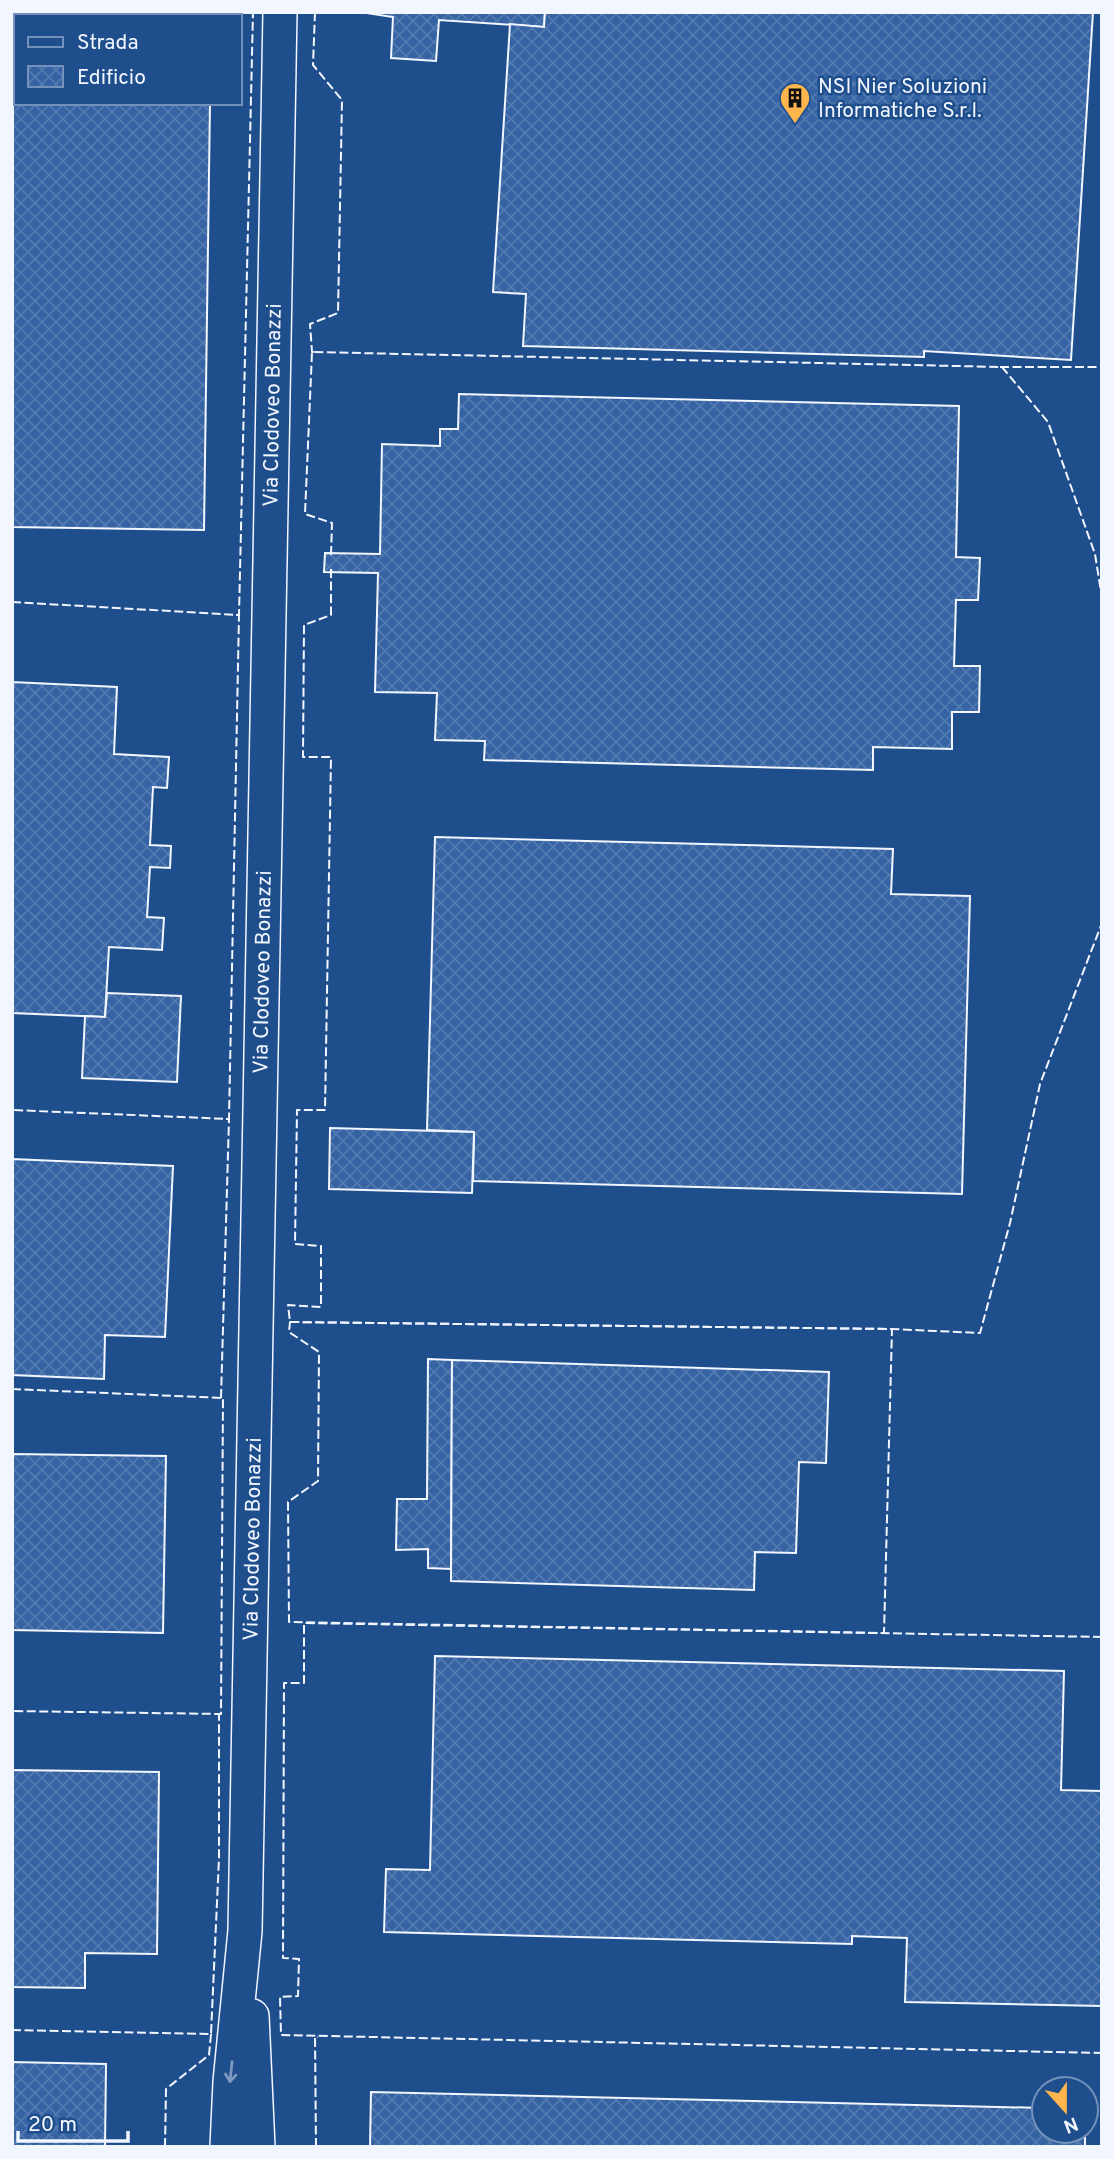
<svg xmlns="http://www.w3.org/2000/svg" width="1114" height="2159" viewBox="0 0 1114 2159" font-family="Overpass,sans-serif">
<defs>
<pattern id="building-cross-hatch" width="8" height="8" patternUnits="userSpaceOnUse" patternTransform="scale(1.75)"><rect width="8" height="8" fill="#3563a3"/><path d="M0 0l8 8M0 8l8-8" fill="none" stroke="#537ab1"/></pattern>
</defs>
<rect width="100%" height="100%" fill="#1f4e8c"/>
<g fill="url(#building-cross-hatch)" stroke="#f2f6ff" stroke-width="2">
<rect x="72" y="12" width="140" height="4"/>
<path d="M360,12H545L544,27L439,20L436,61L391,58L393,17Z"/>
<path d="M545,12H1093L1071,360L924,351V357L523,346L526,294L493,292L510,24L544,27Z"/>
<path d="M12,25H16V103H210L204,530L12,527Z"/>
<path d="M459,394L959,406L956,557L980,558L978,600H956L954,666H980L979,712H952V749L873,747V770L484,760L485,741L435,740L437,693L375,692L378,573L324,572L325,553L380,554L382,444L440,446V429H458Z"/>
<path d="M12,682L117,687L114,754L169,757L167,788L153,787L150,845L171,846L170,868L150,867L147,917L164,918L162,950L109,947L105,1017L12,1013Z"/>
<path d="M435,837L893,849L891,894L970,896L962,1194L473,1181L474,1132L427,1130Z"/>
<path d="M107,993L181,996L177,1082L82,1078L85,1016L105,1017Z"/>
<path d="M330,1128L474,1132L472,1193L329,1189Z"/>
<path d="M12,1159L173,1166L165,1337L105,1335L104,1379L12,1375Z"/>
<path d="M428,1359L452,1360L451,1569L428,1568V1549L396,1550L397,1499H427Z"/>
<path d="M452,1360L829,1372L826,1463L799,1462L796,1553L755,1552L754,1590L451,1581Z"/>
<path d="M12,1454L166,1456L163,1633L12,1630Z"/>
<path d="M435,1656L1064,1671L1061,1790L1102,1791V2006L905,2002L907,1938L852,1936V1944L384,1932L386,1869L430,1870Z"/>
<path d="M12,1770L159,1772L157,1954L85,1953V1988L12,1987Z"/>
<path d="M12,2062L106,2064L105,2147H12Z"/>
<path d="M371,2092L1044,2108V2131H1085V2147H370Z"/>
</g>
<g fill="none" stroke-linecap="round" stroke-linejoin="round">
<g stroke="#f2f6ff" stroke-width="36">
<g id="street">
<path d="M252,2016L258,2147"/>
<path d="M227,2147L230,2082L245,1931L280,12"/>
</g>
</g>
<use href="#street" stroke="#1f4e8c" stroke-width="33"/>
<g stroke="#f2f6ff" stroke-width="2" stroke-dasharray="9 3.5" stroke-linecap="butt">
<path d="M314,352H312L310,324L338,313L342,100L313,65L315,12"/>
<path d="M1000,367H1102"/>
<path d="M331,555L332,523L305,514L312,352L1002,367L1048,422L1095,554L1102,598"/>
<path d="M331,569V615L304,625L303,757H331L325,1110H297L295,1244L321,1246V1307L288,1305L290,1322L892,1329L980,1333L1010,1223L1040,1084L1102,923"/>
<path d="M12,602L239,615L229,1119L12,1110"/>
<path d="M236,615H239L253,12"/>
<path d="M290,1322L892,1329L884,1633L289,1622L288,1502L318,1481L319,1352L289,1332Z"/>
<path d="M12,1389L223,1398L221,1714L12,1711"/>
<path d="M221,1398L229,1119H226"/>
<path d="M1102,1637L304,1623V1683H284L283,1958L299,1959L298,1996L280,1997L281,2035L1102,2053"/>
<path d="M12,2030L211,2034L219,1858V1714"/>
<path d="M165,2147L166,2089L209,2055L211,2034H208"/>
<path d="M316,2147L315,2037H318"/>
</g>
</g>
<defs><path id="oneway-shaft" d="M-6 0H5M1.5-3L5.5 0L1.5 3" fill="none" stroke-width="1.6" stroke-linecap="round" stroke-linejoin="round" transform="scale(1.75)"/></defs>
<use stroke="#7e9ac0" href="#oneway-shaft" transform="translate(231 2072) rotate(96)"/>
<defs>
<g id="building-pin" transform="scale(1.575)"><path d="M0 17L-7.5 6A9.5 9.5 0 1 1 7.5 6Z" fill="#ffb74d" stroke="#1f4e8c"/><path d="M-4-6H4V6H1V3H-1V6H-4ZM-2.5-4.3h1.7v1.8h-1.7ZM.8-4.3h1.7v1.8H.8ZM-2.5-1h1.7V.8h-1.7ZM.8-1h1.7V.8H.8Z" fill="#111"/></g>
</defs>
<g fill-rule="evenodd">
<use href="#building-pin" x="795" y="98"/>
</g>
<g text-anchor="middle" stroke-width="5" stroke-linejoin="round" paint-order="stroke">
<g font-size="21" fill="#f2f6ff" stroke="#1f4e8c" text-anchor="start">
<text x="818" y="93">NSI Nier Soluzioni<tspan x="818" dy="24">Informatiche S.r.l.</tspan></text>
</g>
<g font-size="21" fill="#f2f6ff" stroke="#1f4e8c">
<text transform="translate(272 405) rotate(-89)" y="7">Via Clodoveo Bonazzi</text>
<text transform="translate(262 972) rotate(-89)" y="7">Via Clodoveo Bonazzi</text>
<text transform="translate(252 1539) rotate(-89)" y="7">Via Clodoveo Bonazzi</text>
</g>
</g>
<rect width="1114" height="2159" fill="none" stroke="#f2f6ff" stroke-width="28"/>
<rect x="14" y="14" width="228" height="91" fill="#1f4e8c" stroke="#7391ba" stroke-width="2"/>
<rect x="28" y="37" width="35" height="10" fill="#1f4e8c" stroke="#7391ba" stroke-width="2"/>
<text x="77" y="49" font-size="21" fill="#f2f6ff">Strada</text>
<rect x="28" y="66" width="35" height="21" fill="url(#building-cross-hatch)" stroke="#7391ba" stroke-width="2"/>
<text x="77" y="84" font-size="21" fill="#f2f6ff">Edificio</text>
<g transform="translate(1065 2110) rotate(159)"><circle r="33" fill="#1f4e8c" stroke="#7391ba" stroke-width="2"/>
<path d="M0-5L12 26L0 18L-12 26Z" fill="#ffb74d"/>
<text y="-10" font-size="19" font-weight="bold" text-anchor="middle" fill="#f2f6ff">N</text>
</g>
<path d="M18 2131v10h110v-10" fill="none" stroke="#f2f6ff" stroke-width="3.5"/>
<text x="28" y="2131" font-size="21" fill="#f2f6ff" stroke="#1f4e8c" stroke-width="5" paint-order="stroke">20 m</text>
</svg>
